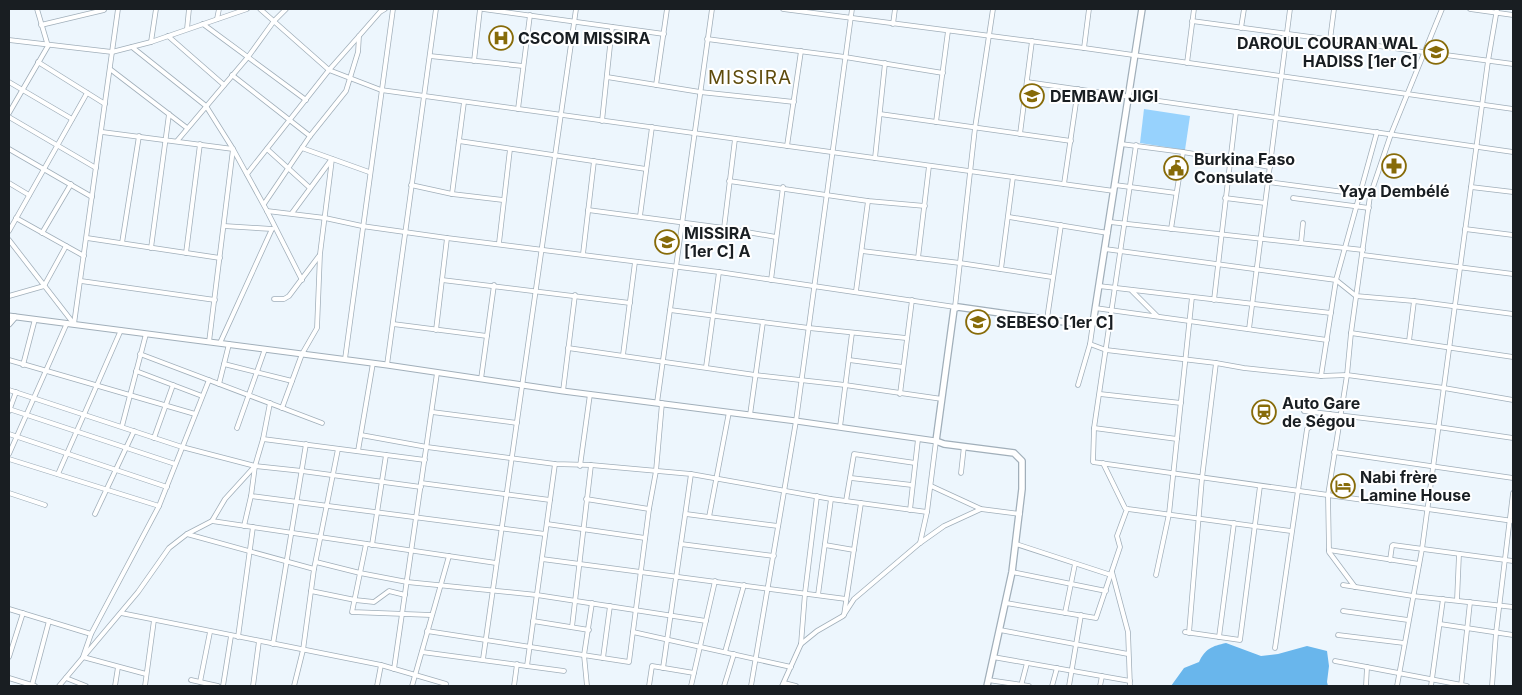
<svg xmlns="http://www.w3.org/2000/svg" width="1522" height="695" viewBox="0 0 1522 695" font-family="Inter,sans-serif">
<rect width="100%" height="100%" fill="#edf6fd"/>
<path fill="#97d2fd" d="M1144,109L1190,116L1185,150L1140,143Z"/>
<path fill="#69b6ec" d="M1226,643L1261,656L1278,654L1307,646L1327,651L1329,666L1327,682L1328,686H1171L1184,668L1199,662C1205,649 1212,646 1226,643Z"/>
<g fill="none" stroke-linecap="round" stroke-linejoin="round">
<g stroke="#a1afba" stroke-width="5.5">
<g id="minor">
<path d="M260,9L329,70L381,90L1114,191"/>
<path d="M483,9L664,34"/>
<path d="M783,9L1084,48L1513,109"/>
<path d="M1470,9L1513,15"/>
<path d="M217,19L219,9"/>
<path d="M1192,21L1513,64"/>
<path d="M203,24L306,100"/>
<path d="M893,24L895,9"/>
<path d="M41,25L104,10"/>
<path d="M1241,28L1244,9"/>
<path d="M187,29L189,9"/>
<path d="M168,36L224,85"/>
<path d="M707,39L845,57L943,73"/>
<path d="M9,40L112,52L151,42L247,9"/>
<path d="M1330,40L1334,9"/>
<path d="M151,42L156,9"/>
<path d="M132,47L206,106L233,149L267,211L302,280"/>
<path d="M1084,48L1089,9"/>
<path d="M430,56L523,66"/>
<path d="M474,61L480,9"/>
<path d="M38,62L105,104"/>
<path d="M1187,63L1194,9"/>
<path d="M110,69L187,128"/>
<path d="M232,75L310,136"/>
<path d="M607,77L700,92L794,102"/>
<path d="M9,82L72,119"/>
<path d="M1027,82L1513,152"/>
<path d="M656,85L667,9"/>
<path d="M518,109L530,15"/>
<path d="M9,113L48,46L37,9"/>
<path d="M880,114L1071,141"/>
<path d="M9,117L96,168"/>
<path d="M602,121L612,27"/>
<path d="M936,122L948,31"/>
<path d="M102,132L233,149L209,342"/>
<path d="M1020,134L1032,41"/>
<path d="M177,141L248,57L274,21L286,9"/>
<path d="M459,141L646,169"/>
<path d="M1121,144L1183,152L1270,167"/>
<path d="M1136,145L1094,428L1093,462L1513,521"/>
<path d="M787,146L801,51"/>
<path d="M302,148L369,172"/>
<path d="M9,149L92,197"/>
<path d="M267,149L310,188"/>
<path d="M875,158L885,63"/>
<path d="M247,174L329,70L359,36"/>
<path d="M729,181L868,201L925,206"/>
<path d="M1268,182L1359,194"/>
<path d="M9,183L29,195"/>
<path d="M1064,184L1078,89"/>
<path d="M411,185L452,194L503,200"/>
<path d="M1115,185L1176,193"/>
<path d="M1471,187L1513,192"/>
<path d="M452,194L464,102"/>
<path d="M1225,198L1265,203"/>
<path d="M1293,198L1369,208"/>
<path d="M264,204L310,136L346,91L358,52L359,36L380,12L385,9"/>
<path d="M588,210L724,228L776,237"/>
<path d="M267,211L325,218L362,226L447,238L719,272L955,307L975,128L993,9"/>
<path d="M292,213L331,160"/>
<path d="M640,216L652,127"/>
<path d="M1009,217L1108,233"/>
<path d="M16,218L84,256"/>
<path d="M1110,222L1363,250"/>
<path d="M224,226L272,229"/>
<path d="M724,228L735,139"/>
<path d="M1171,229L1183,152"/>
<path d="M1465,229L1513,235"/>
<path d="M9,231L87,93"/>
<path d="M42,233L71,184"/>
<path d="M87,238L220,258"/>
<path d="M9,240L74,324"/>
<path d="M122,243L139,136"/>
<path d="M499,243L510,149"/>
<path d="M1301,243L1303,223"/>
<path d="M151,248L169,114"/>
<path d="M1105,249L1336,280L1356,296L1414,301L1513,314"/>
<path d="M862,251L960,263L1052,277"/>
<path d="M186,253L200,144"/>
<path d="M583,254L594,161"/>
<path d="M1363,255L1513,274"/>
<path d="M918,258L929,166"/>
<path d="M1001,269L1013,177"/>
<path d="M442,280L630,303"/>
<path d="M771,280L783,187"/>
<path d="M81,281L215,300"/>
<path d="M1099,286L1331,313"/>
<path d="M856,291L868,201"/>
<path d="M1132,291L1157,316"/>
<path d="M9,296L44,286L66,246"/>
<path d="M274,299H284L289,296L319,256"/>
<path d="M1214,300L1236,112"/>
<path d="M1095,308L1327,340"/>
<path d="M670,310L809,328L906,338"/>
<path d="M1047,319L1061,225"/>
<path d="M74,324L118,9"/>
<path d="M393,324L487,336"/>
<path d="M1249,329L1290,9"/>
<path d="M436,330L447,238"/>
<path d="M1351,333L1513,357"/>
<path d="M1409,341L1414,301"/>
<path d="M220,343L272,229"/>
<path d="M1090,344L1106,350L1216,363L1244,368L1321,376L1347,375L1444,388L1513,400"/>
<path d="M568,348L755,375L845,385L942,399"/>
<path d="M140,354L322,423"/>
<path d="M623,355L635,262"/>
<path d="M345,359L393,9"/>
<path d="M9,360L195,414"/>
<path d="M849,360L903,367"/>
<path d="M224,364L292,381"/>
<path d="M23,365L35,319"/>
<path d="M387,365L436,9"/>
<path d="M706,367L719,272"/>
<path d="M136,371L202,396"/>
<path d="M1321,376L1336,280L1377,132"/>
<path d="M481,379L494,285"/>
<path d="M219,384L229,344"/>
<path d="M1078,385L1090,344L1093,323"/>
<path d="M9,390L182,447L255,466L302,471L421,487"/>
<path d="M563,391L575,295"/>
<path d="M900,394L912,300"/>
<path d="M1100,394L1181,403"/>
<path d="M657,403L712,9"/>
<path d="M282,408L302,354L317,328L320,254L332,159"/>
<path d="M9,409L175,464"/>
<path d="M9,411L16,392"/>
<path d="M1304,411L1438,427L1513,438"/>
<path d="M432,412L517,423"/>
<path d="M750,415L763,322"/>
<path d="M122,426L146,334"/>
<path d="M840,427L852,333"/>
<path d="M237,428L265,349"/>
<path d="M1094,428L1177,439"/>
<path d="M9,434L167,487"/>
<path d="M361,435L427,447L555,464L591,465L691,474L831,499L927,512"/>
<path d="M154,438L173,385"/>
<path d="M263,439L425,460"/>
<path d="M358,451L373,363"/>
<path d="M1334,452L1513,478"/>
<path d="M9,454L67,323"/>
<path d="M9,459L159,506"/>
<path d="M1103,463L1125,508L1128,509L1291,531"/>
<path d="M580,466L590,394"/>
<path d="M961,473L964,446"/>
<path d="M58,474L121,330"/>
<path d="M851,478L912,485"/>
<path d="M421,483L550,500"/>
<path d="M931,486L981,509L1020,514"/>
<path d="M9,493L45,505"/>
<path d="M251,496L545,534"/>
<path d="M586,499L649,509"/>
<path d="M846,501L854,454L915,463"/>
<path d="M910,510L918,439"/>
<path d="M95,514L134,431"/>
<path d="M686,514L778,526"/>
<path d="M709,517L729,412"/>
<path d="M212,521L496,563"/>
<path d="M547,524L645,538"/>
<path d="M244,526L251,496L255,466L263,439L270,403"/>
<path d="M187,534L314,569"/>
<path d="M920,543L927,512L936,441"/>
<path d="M366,544L352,612L431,615"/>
<path d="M681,544L774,556"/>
<path d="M1016,544L1111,575"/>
<path d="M372,545L386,455"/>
<path d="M825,545L854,550"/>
<path d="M1329,550L1419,564"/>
<path d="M542,559L846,599"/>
<path d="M1390,560L1392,546L1393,545L1513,561"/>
<path d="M316,562L360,573L407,582L537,595L706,621"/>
<path d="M1012,572L1106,591"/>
<path d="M1112,572L1128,632L1130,686"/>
<path d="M1156,575L1169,514L1192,297"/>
<path d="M1343,585L1413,596L1513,607"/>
<path d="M1355,587L1329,552L1328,495L1347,375L1351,333L1370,196L1391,134L1442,9"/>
<path d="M311,591L355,600L374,602L389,591L405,595"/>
<path d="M818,595L831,499"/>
<path d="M1457,600L1459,554"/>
<path d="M1006,603L1096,618L1120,547L1117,536L1127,509"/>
<path d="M9,609L91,634"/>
<path d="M1343,611L1408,620"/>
<path d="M121,613L381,665L446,684L445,686"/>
<path d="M1065,613L1075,564"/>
<path d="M844,615L861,503"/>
<path d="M533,621L589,630"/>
<path d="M1440,624L1513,635"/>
<path d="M572,627L591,465"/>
<path d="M1000,630L1128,654"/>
<path d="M427,631L629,662L649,509L656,471L662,403"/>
<path d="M633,632L791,667"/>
<path d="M1185,632L1240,640L1260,486"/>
<path d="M1189,633L1202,478L1216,363"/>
<path d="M1338,635L1404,643"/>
<path d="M238,637L253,527"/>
<path d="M1219,637L1234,523"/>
<path d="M273,644L306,444"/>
<path d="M801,644L817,631L843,616L854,599L920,543L944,526L981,509"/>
<path d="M1275,648L1307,429L1330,414"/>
<path d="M422,652L564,671"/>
<path d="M725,652L744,585"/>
<path d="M9,657L23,613"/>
<path d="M993,657L1130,681"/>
<path d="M603,658L610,606"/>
<path d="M483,659L576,9"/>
<path d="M1335,661L1467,686"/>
<path d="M527,666L555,464"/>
<path d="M663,668L691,474"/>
<path d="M394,669L437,373"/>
<path d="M146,674L83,657L91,634L159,506L209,380"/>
<path d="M9,678L35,686"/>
<path d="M66,678L86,686"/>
<path d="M191,680L218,686"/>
<path d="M988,680L1029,686"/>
<path d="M200,682L210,632"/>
<path d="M784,683L796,686"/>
<path d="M32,685L49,621"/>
<path d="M59,686L138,592L169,548L187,534L212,521L225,499L255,466"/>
<path d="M115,686L118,667"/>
<path d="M145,686L154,620"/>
<path d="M223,686L231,636"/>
<path d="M253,686L259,641"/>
<path d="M294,686L303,650L314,569L338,449"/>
<path d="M377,686L381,665"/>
<path d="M412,686L449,556"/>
<path d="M514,686L517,664"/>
<path d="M587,686L584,655L592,603"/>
<path d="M649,686L652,666L694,673"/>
<path d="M691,686L715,581"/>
<path d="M724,686L734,654"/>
<path d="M751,686L796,421L852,9"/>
<path d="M782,686L801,644L805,593L817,496"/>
<path d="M1021,686L1027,663"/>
<path d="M1052,686L1057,668"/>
<path d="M1069,686L1081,615"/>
<path d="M1100,686L1102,676"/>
<path d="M1366,686L1367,667"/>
<path d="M1397,686L1422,549L1488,61L1497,9"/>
<path d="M1431,686L1443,599"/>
<path d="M1461,686L1470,602"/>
<path d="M1492,686L1496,633L1513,493"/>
</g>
</g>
<g stroke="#a1afba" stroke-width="7">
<g id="tertiary">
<path d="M9,316L387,365L563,391L796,421L936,441"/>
<path d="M9,324L15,317"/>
</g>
</g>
<g stroke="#a1afba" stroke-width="8">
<path id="secondary" d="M987,686L1012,572L1022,489V461L1014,453L944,444L936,441L954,309L958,307L1086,325L1093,323L1142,9"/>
</g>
<use href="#minor" stroke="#fff" stroke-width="4"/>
<use href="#tertiary" stroke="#fff" stroke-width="5"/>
<use href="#secondary" stroke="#fff" stroke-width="5.5"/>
</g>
<defs>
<g id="hospital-ring" transform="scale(1.25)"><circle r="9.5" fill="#fff" stroke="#876b09" stroke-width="1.5"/><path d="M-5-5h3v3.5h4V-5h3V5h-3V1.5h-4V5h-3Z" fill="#876b09"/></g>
<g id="school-ring" transform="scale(1.25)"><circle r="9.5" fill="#fff" stroke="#876b09" stroke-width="1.5"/><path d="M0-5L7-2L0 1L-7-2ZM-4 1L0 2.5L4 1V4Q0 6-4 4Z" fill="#876b09"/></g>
<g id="pharmacy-ring" transform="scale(1.25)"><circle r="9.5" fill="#fff" stroke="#876b09" stroke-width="1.5"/><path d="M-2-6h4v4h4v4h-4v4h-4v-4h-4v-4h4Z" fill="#876b09"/></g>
<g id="civic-ring" transform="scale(1.25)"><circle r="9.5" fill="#fff" stroke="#876b09" stroke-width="1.5"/><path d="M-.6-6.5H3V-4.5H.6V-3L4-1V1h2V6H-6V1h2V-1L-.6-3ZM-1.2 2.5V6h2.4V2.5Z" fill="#876b09"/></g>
<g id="station-ring" transform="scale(1.25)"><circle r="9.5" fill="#fff" stroke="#876b09" stroke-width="1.5"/><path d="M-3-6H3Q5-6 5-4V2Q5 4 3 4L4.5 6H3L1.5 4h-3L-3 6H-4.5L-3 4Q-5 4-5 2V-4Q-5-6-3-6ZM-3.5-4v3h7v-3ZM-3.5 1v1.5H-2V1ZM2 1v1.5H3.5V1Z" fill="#876b09"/></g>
<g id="hotel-ring" transform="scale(1.25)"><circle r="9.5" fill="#fff" stroke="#876b09" stroke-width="1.5"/><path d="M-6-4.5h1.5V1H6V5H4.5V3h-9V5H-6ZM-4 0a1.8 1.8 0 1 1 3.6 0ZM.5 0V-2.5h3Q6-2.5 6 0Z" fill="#876b09"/></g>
</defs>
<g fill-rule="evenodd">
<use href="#hospital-ring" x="501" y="38"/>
<use href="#school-ring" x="1436" y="52"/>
<use href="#school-ring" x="1032" y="96"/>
<use href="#pharmacy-ring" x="1394" y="166"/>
<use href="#civic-ring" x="1176" y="168"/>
<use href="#school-ring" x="667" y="242"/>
<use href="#school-ring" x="978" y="322"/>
<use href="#station-ring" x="1264" y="412"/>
<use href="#hotel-ring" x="1343" y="486"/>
</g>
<g text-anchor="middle" stroke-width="4" stroke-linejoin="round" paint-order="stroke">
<g font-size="16" font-weight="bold" fill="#191e22" stroke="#fff" text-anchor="start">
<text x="518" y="44">CSCOM MISSIRA</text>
<text x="1418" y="49" text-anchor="end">DAROUL COURAN WAL<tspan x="1418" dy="18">HADISS [1er C]</tspan></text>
<text x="1050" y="102">DEMBAW JIGI</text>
<text x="1194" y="165">Burkina Faso<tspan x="1194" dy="18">Consulate</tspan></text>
<text x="1394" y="197" text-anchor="middle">Yaya Dembélé</text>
<text x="684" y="239">MISSIRA<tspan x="684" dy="18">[1er C] A</tspan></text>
<text x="996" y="328">SEBESO [1er C]</text>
<text x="1282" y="409">Auto Gare<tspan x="1282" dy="18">de Ségou</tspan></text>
<text x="1360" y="483">Nabi frère<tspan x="1360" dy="18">Lamine House</tspan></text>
</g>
<g font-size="19" letter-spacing="1" fill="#5e4b0c" stroke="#fff">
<text x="750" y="84">MISSIRA</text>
</g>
</g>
<rect width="1522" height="695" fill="none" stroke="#191e22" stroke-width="20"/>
</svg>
